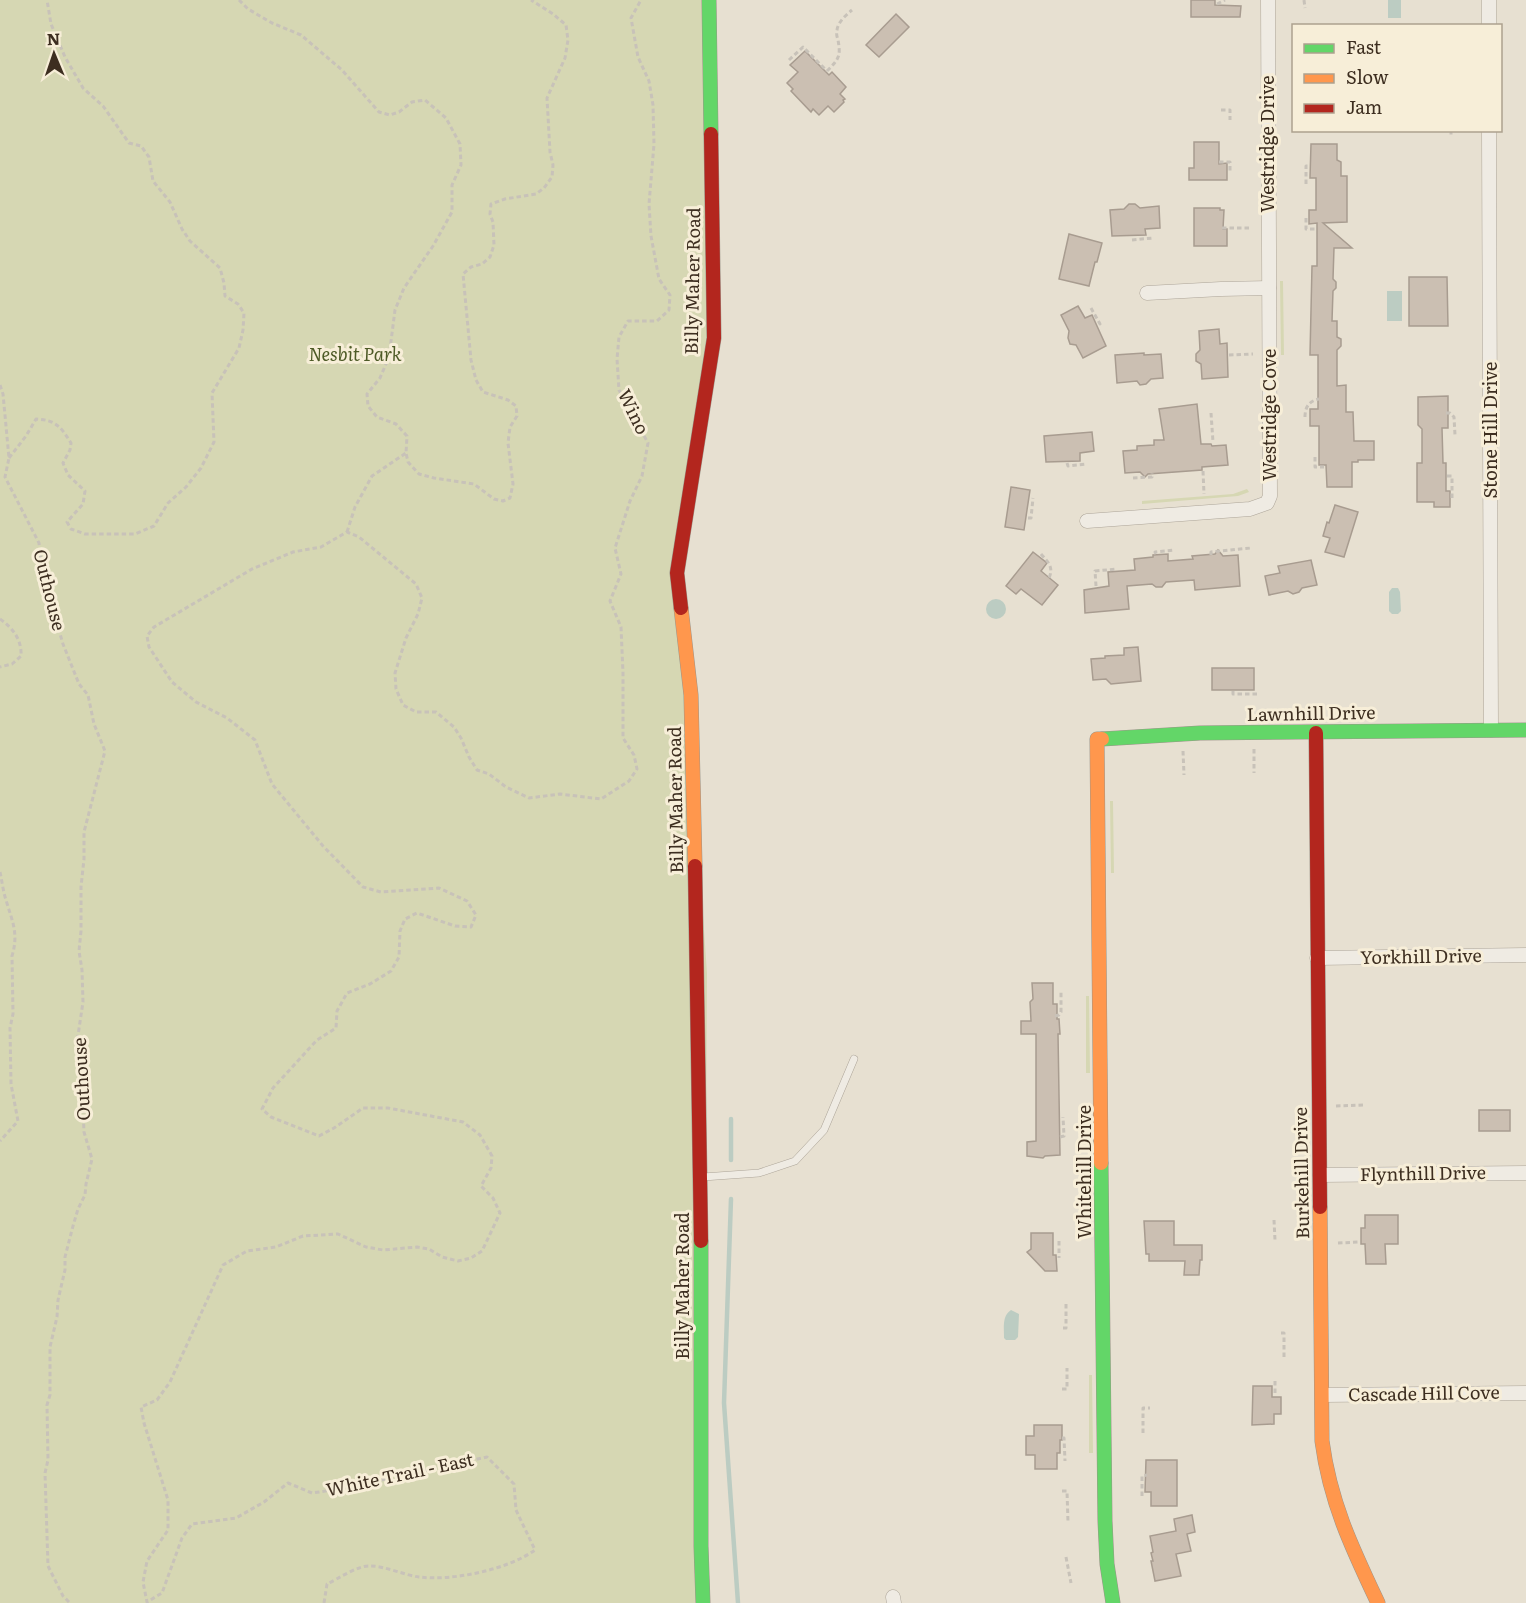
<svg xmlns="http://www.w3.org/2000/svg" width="1526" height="1603" viewBox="0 0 1526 1603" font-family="Literata,serif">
<rect width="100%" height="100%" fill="#e7e0d1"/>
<g fill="#d6d7b3">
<path d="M0,0H712L710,360L678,556L707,973L704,1603H0Z"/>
<path d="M1280,281H1283L1284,355H1281Z"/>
<path d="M1247,489L1249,492L1238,496L1142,504V501L1233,494Z"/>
<path d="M1110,801H1113L1114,873H1111Z"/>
<path d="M1086,996H1089L1090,1073H1086Z"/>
<rect x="1305" y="1150" width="3" height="84"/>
<path d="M1089,1375H1092L1093,1453H1089Z"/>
</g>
<g fill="#bcccc2">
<rect x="1388" y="0" width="13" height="18"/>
<rect x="1387" y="291" width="15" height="30"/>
<path d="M1392,588H1398L1400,592L1401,611L1398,614H1392L1389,611V592Z"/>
<circle cx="996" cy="609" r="10"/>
<path d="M1011,1310L1019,1314L1018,1337L1015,1340H1006L1004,1338C1004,1327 1002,1316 1011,1310Z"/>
</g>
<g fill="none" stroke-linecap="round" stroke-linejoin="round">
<g stroke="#bcccc2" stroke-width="4.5">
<path d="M731,1160V1119"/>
<path d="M731,1199L724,1403L738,1603"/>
</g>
</g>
<g fill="#cbbfb2" stroke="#a89c90" stroke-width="1.5">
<path d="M1191,0H1215V5L1241,6L1240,17H1191Z"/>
<path d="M896,14L909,27L879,57L866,45Z"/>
<path d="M805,51L829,75L832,72L846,87L840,94L845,99L843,100L844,102L834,112L828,106L819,115L813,109L811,112L791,91L793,89L787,83L798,72L790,65Z"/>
<path d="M1194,142H1219V164L1227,163V180H1189V168H1194Z"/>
<path d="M1311,144H1337V160L1341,162V176H1347V222L1323,223L1352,248H1334L1333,279L1336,282V288L1333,291L1332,321H1337V337L1341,339V346L1337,350V386L1346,385V412H1353L1354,441H1374V460H1358V462H1352V487H1327L1326,465H1319V426H1310V409H1318V355H1310L1312,266H1317V223L1309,224V210H1316V178H1310Z"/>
<path d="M1129,204H1135L1140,208L1159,206L1160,228L1145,229L1146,235L1112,236L1110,210L1124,209Z"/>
<path d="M1194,208H1220V210H1224L1223,229H1227V246H1194Z"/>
<path d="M1069,234L1102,243L1097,262H1095L1089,286L1059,279Z"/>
<path d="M1409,277H1447L1448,326H1409Z"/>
<path d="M1078,306L1085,318L1092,315L1106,346L1083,358L1076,345L1070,344L1068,338L1069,331L1061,315Z"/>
<path d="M1219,329L1220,344L1227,343L1228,377L1202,379L1201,364L1196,361V354L1200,350L1199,331Z"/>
<path d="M1144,353V355L1161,354L1163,378L1151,379L1146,384L1140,385L1137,381L1117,383L1115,355Z"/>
<path d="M1448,396V428H1442L1443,463H1446V491H1450V507H1434V502H1417V463H1422V429L1418,425V397Z"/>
<path d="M1197,404L1201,444H1211L1212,446L1226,445L1228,465L1202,467V470L1148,474L1145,477L1140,472L1125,473L1123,451L1137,450V446L1154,445V440H1164L1159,409Z"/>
<path d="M1092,432L1094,451L1080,453V461L1046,462L1044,436Z"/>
<path d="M1011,487L1030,490L1024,530L1005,527Z"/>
<path d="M1335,505L1358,512L1344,557L1325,552L1330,538L1323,536L1327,522L1329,523Z"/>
<path d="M1218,550L1223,556L1238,555L1240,586L1195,590L1194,580L1166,582L1162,587H1156L1152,584L1127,586L1129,609L1085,613L1084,590L1109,586L1108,572L1135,570L1134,559L1153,557V555L1168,554V561L1193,559L1192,556L1215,554Z"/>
<path d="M1033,552L1047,563L1041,571L1058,585L1042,605L1021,589L1016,594L1006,586Z"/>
<path d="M1311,560L1317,585L1302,588L1299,592L1293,594L1288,591L1269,595L1265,576L1280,573L1278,566Z"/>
<path d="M1138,647L1141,681L1111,684L1106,679L1093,680L1091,659L1105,658V656L1124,655V648Z"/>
<rect x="1212" y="668" width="42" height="22"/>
<path d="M1032,983H1053V1004H1057V1019H1059L1060,1034H1058L1060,1155L1045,1156L1043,1158L1027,1156V1142L1036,1141V1034H1021V1021H1031L1030,1002L1033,999Z"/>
<rect x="1479" y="1110" width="31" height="21"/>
<path d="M1365,1215H1398V1244H1385L1386,1264H1366L1365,1244H1361V1228H1365Z"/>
<path d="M1144,1221H1174V1245H1202V1260H1200L1199,1275H1184L1185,1261H1149V1254H1146Z"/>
<path d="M1031,1233H1053V1255H1056L1057,1271H1045L1027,1252L1031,1249Z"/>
<path d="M1253,1386H1272V1397H1281V1414H1274V1424L1252,1425Z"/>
<path d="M1034,1425H1062V1440H1060V1453H1057V1469H1035V1455H1026V1436H1034Z"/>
<path d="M1146,1460H1177V1506H1151V1492H1145Z"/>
<path d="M1192,1515L1195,1532L1187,1534L1191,1551L1176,1554L1181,1576L1155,1581L1151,1561H1153L1151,1553L1153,1552L1150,1536L1176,1531L1174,1519Z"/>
</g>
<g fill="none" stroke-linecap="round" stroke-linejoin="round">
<g stroke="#ada599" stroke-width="8">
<path id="lane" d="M703,1177L759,1173L795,1161L824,1130L854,1059"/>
</g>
<g stroke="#ada599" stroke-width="15">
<g id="street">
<path d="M1489,0V26"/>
<path d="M1489,130L1491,730"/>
<path d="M1147,293L1221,289L1269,288"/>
<path d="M1087,521L1250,509L1267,503L1270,496L1268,0"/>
<path d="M1317,958L1526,955"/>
<path d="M1320,1175L1526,1173"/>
<path d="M1323,1395L1526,1393"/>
<path d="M893,1597L894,1603"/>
</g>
</g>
<g stroke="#9c958a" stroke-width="15">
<g id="fast">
<path d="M709,0L711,134"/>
<path d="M1102,739L1200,733L1526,730"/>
<path d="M1101,1163L1105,1521L1107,1564L1113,1603"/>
<path d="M701,1241V1546L703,1603"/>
</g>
</g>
<g stroke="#9c958a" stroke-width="15">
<g id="slow">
<path d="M681,608L691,695L695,866"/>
<path d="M1101,1163L1097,739H1102"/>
<path d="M1320,1207L1322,1441C1330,1502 1352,1548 1378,1603"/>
</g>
</g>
<g stroke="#9c958a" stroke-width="15">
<g id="jam">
<path d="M681,608L677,573L714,338L711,134"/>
<path d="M1316,733L1320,1207"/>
<path d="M695,866L701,1241"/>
</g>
</g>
<g stroke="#c8c2b9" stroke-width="3" stroke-dasharray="4.5 3" stroke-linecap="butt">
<path d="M239,0L248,9L272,23L301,35L342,70L379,112L390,115L399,112L412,102L425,100L446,118L460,144L461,165L452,185V212L433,246L404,288L395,310L389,357L380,378L367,394L368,406L377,417L396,424L407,436L406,453L408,462L419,474L434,478L474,484L494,499L503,501L510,498L513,484L508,443L510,427L517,416L516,406L508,400L483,392L476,380L471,360L463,274L471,267L482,264L490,257L494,245L493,222L490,214L491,204L505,199L536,194L544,188L552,177L553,165L550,152L547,98L565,58L568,40L566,25L553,14L531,0"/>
<path d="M1304,0L1305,8"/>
<path d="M1217,4L1225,0"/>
<path d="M789,60L803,47L827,71"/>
<path d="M827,71C839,59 841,56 838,40C837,37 836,33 837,30C838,22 846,15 852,10"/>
<path d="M1221,110H1230V120"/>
<path d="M1451,130V136"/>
<path d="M1219,162H1230V172"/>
<path d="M1306,184V166H1308"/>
<path d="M1306,218V229H1315"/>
<path d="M1222,228H1252"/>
<path d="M1132,240L1153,238"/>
<path d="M1091,308L1100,324L1098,325"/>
<path d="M1229,355L1253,354"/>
<path d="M0,385L3,394L9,458L5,477L39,543L41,562L45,583L63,644L79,684L88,695L94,724L105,751L84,832V859L81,887V931L79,951L82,970L83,1002L77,1042L78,1063L82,1081L80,1098L83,1109L84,1132L92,1159L86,1184L85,1195L78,1209L73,1226L65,1257V1270L58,1300L57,1317L50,1347V1395L47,1405L48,1460L45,1473L48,1566L63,1596L70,1603"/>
<path d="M1211,413L1213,442"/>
<path d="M1446,413H1450L1454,417L1455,435"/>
<path d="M1305,417C1305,407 1309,401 1319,399"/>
<path d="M1315,457V467H1324"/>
<path d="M9,458L26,436L36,419C56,420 61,427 71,443L70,450L63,463L68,475L85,491L83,504L67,522L71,529L85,534H135L154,526L168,503L186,487L201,468L214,442L212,393L239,348L243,330L244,313L238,304L225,296L224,283L220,268L190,241L182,229L170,202L153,181L149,157L141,146L129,143L103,106L83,88L65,57L51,24L47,0"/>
<path d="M1067,463L1068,466L1087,464"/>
<path d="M1203,471L1204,494"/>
<path d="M1447,476H1452V500"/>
<path d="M1133,478L1152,477V473"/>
<path d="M1028,518H1031L1033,498"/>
<path d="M347,532L355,507L372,476L406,453"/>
<path d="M1041,554C1048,562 1054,567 1049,578"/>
<path d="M1156,554L1155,552L1174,550"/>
<path d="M1211,555V552L1251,548"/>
<path d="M1096,586L1095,571L1117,569"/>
<path d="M0,619C13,628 22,640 21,656L12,664L0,667"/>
<path d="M1233,691V694H1258"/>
<path d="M1254,749V773"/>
<path d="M1183,751L1184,775"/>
<path d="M0,872C2,881 3,891 6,900C12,921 19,933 12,956L13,1014L10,1028L11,1084L18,1121L0,1141"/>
<path d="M1055,1016L1059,1015L1061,1012V990"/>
<path d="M1336,1106L1364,1105"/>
<path d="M1060,1137L1064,1136L1063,1117"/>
<path d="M1274,1220L1275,1240"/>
<path d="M1059,1241V1258"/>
<path d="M1338,1243L1360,1242"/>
<path d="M1063,1328H1066V1304"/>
<path d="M1281,1333H1284V1358"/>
<path d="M1275,1381V1395"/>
<path d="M1062,1389H1067V1368"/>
<path d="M1143,1433V1408H1150"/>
<path d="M1062,1438H1064L1065,1461"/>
<path d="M1062,1491H1067L1068,1522"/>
<path d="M1142,1496V1476L1147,1475"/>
<path d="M1066,1557L1071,1583"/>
<path d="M324,1603L327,1584C338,1579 358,1565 370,1566C385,1566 404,1575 419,1577C453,1581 507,1570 535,1550L516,1510L514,1484L487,1457L340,1489L312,1493L288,1483L264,1502L236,1518L192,1524L182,1538L162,1593L147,1602L143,1582L147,1561L168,1530V1500L144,1423L141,1407L157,1400L170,1382L223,1265L247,1251L276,1247L303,1236L338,1234L366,1247L383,1250L417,1247L429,1249L442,1257L458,1261L471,1258L482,1251L500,1213L493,1198L481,1186L491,1168L492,1156L480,1135L463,1122L388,1108H363L334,1128L319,1136L271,1117L262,1109L273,1088L317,1040L336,1028L337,1011L347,993L370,984L391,971L399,957L400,931L405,919L417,913L455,926L471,927L476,915L467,901L439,888L381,892L363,887L323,846L272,784L255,740L227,718L196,702L172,682L149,647L147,636L154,627L252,569L293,552L321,547L347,532L359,537L416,584L422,598L418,614L406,638L395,673L396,689L403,705L416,712H436L454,727L461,738L469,757L477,770L489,774L506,787L529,798L560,794L601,799L629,781L637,769L634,755L623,738V673L621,627L610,601L621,574L615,548L630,501L642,476L648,443L619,390L617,359L619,337L628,321H657L669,310L670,295L659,279L651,236L649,204L654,144L653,105L649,81L638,57L631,18L641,0"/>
</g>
<use href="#lane" stroke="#efebe3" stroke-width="7"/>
<use href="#street" stroke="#efebe3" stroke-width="14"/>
<use href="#fast" stroke="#63d668" stroke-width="14"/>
<use href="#slow" stroke="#ff974d" stroke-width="14"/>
<use href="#jam" stroke="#b3261e" stroke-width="14"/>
</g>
<g text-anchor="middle" stroke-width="6" stroke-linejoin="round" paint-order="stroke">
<g font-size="18" fill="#3d2e20" stroke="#f7eed8">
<text transform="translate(1268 144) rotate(-90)" y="6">Westridge Drive</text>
<text transform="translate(693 281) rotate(-89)" y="6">Billy Maher Road</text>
<text transform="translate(633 412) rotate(64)" y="6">Wino</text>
<text transform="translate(1270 415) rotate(-90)" y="6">Westridge Cove</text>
<text transform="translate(1491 430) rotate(-90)" y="6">Stone Hill Drive</text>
<text transform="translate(49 590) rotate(76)" y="6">Outhouse</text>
<text transform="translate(1311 714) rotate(-1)" y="6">Lawnhill Drive</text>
<text transform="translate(676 800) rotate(-91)" y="6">Billy Maher Road</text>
<text transform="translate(1421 957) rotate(-1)" y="6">Yorkhill Drive</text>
<text transform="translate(82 1079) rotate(-93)" y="6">Outhouse</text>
<text transform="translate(1085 1172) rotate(-90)" y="6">Whitehill Drive</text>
<text transform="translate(1302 1173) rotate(-91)" y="6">Burkehill Drive</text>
<text transform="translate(1423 1174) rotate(-1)" y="6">Flynthill Drive</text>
<text transform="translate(683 1286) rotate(-90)" y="6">Billy Maher Road</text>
<text transform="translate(1424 1394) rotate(-1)" y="6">Cascade Hill Cove</text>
<text transform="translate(400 1475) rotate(-12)" y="6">White Trail - East</text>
</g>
<g font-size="18" font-style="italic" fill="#4d5a26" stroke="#f7eed8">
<text x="355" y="361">Nesbit Park</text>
</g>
</g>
<rect x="1292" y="24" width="210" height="108" fill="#f7eed8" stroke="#ada18e" stroke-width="1.5"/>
<rect x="1304" y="44" width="30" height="9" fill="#63d668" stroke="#ada18e" stroke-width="1.5"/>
<text x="1346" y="54" font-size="18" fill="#3d2e20">Fast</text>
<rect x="1304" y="74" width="30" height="9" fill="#ff974d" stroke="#ada18e" stroke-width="1.5"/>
<text x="1346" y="84" font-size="18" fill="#3d2e20">Slow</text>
<rect x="1304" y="104" width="30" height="9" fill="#b3261e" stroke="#ada18e" stroke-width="1.5"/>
<text x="1346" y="114" font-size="18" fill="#3d2e20">Jam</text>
<g transform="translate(54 54) rotate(358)" stroke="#f7eed8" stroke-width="4.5" paint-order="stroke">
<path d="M0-4.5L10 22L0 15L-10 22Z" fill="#3d2e20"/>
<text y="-9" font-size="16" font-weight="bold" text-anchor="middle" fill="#3d2e20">N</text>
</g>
</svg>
